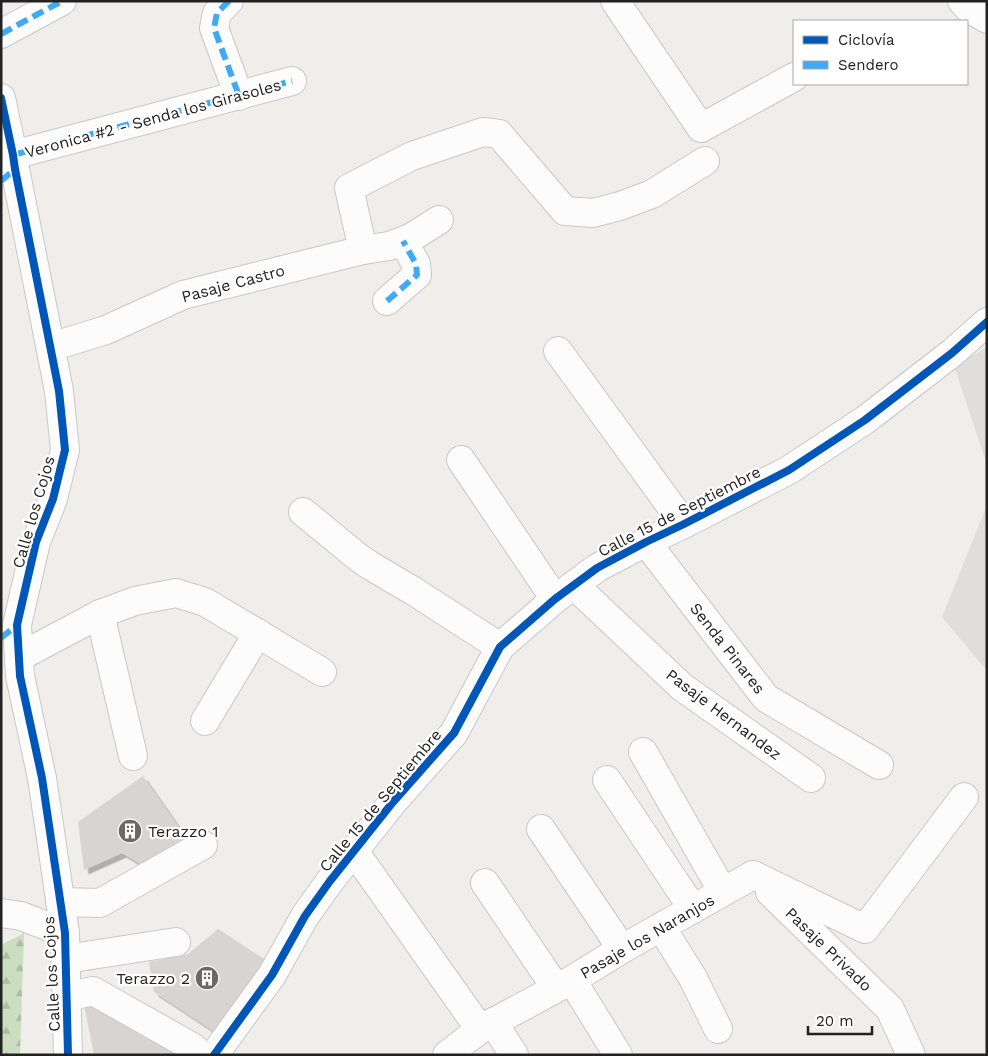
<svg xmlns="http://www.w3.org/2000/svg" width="988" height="1056" viewBox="0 0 988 1056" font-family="'Work Sans',sans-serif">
<defs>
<pattern id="forest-firs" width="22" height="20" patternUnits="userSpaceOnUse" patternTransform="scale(1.25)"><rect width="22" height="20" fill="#cbdec1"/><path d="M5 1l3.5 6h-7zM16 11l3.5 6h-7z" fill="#aebea6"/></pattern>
<filter id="shadow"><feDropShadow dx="4.5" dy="4.5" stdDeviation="0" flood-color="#0004"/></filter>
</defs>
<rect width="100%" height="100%" fill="#f0eeeb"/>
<g fill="#dfdedc">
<path d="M987,347V465L954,366Z"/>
<path d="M987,505V671L942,617Z"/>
</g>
<path fill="url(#forest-firs)" d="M24,933L20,1055H1V945Z"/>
<g fill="#d7d4d2" filter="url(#shadow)">
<path d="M143,776L187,839L147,868L122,853L84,870L78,822Z"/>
<path d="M218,929L272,964L224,1038L154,992L149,962L188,954Z"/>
<path d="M103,1001L192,1055H94L84,1005Z"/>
</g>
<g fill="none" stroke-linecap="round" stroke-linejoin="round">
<g stroke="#c9c8c7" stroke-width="30">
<g id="minor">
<path d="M229,1L217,13L214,28L239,96"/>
<path d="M615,1L701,128L794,77"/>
<path d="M962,1L968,8L987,19"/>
<path d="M1,34L62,1"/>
<path d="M1,98L13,155L15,169L59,391L65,450L53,499L36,542L17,625L20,676L42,778L65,933L68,1055"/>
<path d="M13,155L292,81"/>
<path d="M363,250L349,188L412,156L483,132L499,134L565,211L593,213L620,206L652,194L705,161"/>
<path d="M387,301L417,275L416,264L403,241"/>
<path d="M51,347L106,330L183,295L363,250L389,246L403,241L412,237L439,220"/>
<path d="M558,351L684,524"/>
<path d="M461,460L555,599"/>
<path d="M303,512L359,558L371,566L415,592L500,647"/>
<path d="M646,542L766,698L879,765"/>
<path d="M574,585L682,687L811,778"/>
<path d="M100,614L133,756"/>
<path d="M19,657L100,614L135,601L176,593L205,602L322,672"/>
<path d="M205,721L258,633"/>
<path d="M643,752L723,892"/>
<path d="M607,780L693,909"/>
<path d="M541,829L622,949"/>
<path d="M354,851L472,1018L479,1030L572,980L622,949L753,875"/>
<path d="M753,875L865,929L964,797"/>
<path d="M485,883L556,988"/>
<path d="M770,892L890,1009L911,1055"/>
<path d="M60,902L100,903L203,845"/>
<path d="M1,913L21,916L65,933"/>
<path d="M661,927L693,978L718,1029"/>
<path d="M66,959L176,942"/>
<path d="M572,980L618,1055"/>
<path d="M67,997L93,991L194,1048"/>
<path d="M493,1022L514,1055"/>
<path d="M214,1055L272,975L305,916L330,881L393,802L454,733L500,647L555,599L597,568L646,542L684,524L789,470L865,420L952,353L987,322"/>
<path d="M447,1055L479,1030"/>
</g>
</g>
<use href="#minor" stroke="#fdfcfc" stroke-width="28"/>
<g stroke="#3fa9f5" stroke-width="6" stroke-dasharray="12 6" stroke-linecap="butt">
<path d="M229,1L217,13L214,28L239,96"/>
<path d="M1,34L62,1"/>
<path d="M13,155L292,81"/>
<path d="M1,181L15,169"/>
<path d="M387,301L417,275L416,264L403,241"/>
<path d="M1,638L17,625"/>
</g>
<g stroke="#fff" stroke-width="11">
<g id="cycleway">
<path d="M1,98L13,155L15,169L59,391L65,450L53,499L36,542L17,625L20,676L42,778L65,933L68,1055"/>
<path d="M214,1055L272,975L305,916L330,881L393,802L454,733L500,647L555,599L597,568L646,542L684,524L789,470L865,420L952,353L987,322"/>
</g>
</g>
<use href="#cycleway" stroke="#0057b8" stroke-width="8"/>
</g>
<defs>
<g id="building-disc" transform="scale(1.25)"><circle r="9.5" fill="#6a6968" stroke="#fff"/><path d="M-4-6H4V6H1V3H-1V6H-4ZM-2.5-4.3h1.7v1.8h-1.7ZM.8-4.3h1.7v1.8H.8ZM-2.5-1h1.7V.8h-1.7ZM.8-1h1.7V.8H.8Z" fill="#fff"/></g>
</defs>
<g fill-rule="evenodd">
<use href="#building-disc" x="130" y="831"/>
<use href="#building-disc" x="207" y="978"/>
</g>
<g text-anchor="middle" stroke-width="4.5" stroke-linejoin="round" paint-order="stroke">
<g font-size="16" fill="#222" stroke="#fff">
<text transform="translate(153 118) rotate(-15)" y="6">Veronica #2 - Senda los Girasoles</text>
<text transform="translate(233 283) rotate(-15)" y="6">Pasaje Castro</text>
<text transform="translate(679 511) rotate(-27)" y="6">Calle 15 de Septiembre</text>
<text transform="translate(33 512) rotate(-74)" y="6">Calle los Cojos</text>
<text transform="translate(728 648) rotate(52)" y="6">Senda Pinares</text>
<text transform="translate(724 714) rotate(37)" y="6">Pasaje Hernandez</text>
<text transform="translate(380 800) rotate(-50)" y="6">Calle 15 de Septiembre</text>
<text transform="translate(647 936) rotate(-30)" y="6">Pasaje los Naranjos</text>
<text transform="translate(829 949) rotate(44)" y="6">Pasaje Privado</text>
<text transform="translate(51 974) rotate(-93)" y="6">Calle los Cojos</text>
</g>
<g font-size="16" fill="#222" stroke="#fff" text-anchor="start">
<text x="148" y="837">Terazzo 1</text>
<text x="190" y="984" text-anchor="end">Terazzo 2</text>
</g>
</g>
<rect width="988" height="1056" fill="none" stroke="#222222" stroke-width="5"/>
<rect x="793" y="20" width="175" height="65" fill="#ffffff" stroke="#a7a7a7"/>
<rect x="803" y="36" width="25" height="8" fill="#0057b8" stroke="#a7a7a7"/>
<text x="838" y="45" font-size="15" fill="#222222">Ciclovía</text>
<rect x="803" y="61" width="25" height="8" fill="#3fa9f5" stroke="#a7a7a7"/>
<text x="838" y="70" font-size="15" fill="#222222">Sendero</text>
<path d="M808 1026v8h64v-8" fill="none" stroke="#222222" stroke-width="2.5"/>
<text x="816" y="1026" font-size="15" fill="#222222" stroke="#ffffff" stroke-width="4" paint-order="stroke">20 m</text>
</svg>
